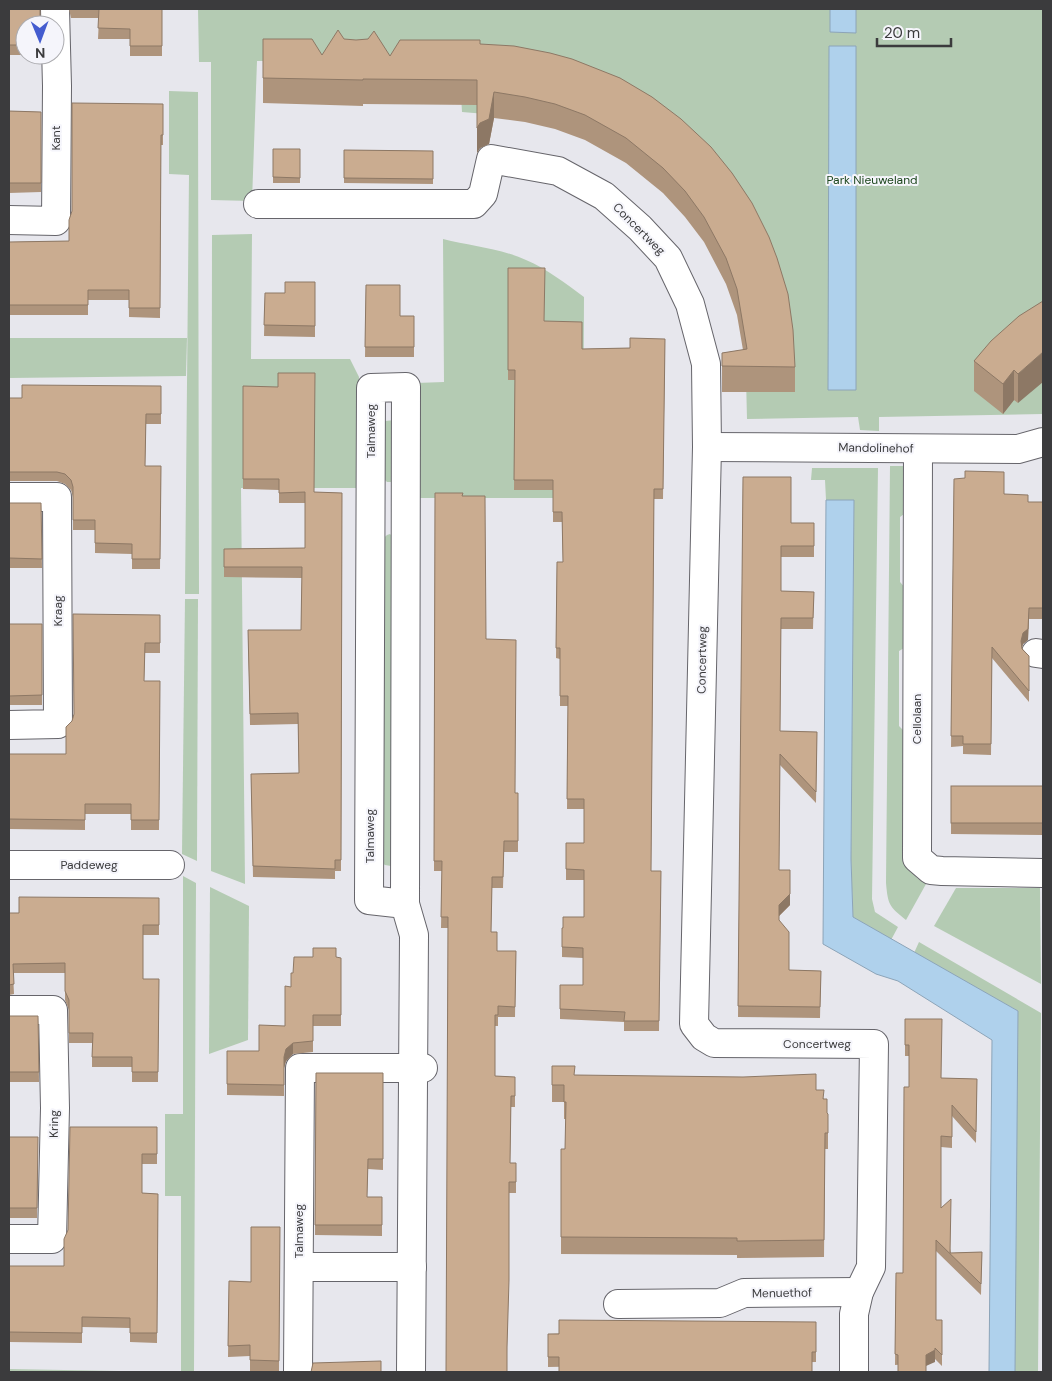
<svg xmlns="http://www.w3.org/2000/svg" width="1052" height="1381" viewBox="0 0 1052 1381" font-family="'DM Sans',sans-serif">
<rect width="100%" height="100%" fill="#e7e7ed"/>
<g fill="#b4cbb3">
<path d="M198,9H1043V414L879,417V431L860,430L858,417L747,419L745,336L727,270L696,223L652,177L603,142L534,118L462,112L459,60L257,61L252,201L211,200V62H199Z"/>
<path d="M169,91L198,92L199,594H185L189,175L169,174Z"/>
<path d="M252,234L251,359H350L359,377L357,488H241L245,884L211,871L212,235Z"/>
<path d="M443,239C470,246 500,248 526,260C547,269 565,283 584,297L583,498H417L416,383L444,382Z"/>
<path d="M9,338H187L186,376L9,378Z"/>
<path d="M395,420L398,476L391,482H387L380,475L385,421Z"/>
<path d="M890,466H903L907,473L908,511L900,517V582L907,590L906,647L899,651V726L905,732L910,870L917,878L926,884L906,920C889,906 888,905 886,883Z"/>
<path d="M812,468H878L872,899L875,912L898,927L891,940L853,917L851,859L854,500H826L825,480H811Z"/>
<path d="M390,534L398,542L397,858L391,866L385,865L376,858L379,542L387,535Z"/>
<path d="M185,599H198L197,861L182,854Z"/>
<path d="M183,876L196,883L194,1372H181V1196H165V1114H183Z"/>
<path d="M210,887L249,906L248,1040L209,1054Z"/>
<path d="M956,888H1040L1041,984L934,926Z"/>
<path d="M919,942L1041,1013L1038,1372H1014L1018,1011L914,953Z"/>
<path d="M9,1369L173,1372H9Z"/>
</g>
<g fill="#afd1ec" stroke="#8ca4b8">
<path d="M830,9H856V33L830,32Z"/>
<path d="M829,46H856V390H828Z"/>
<path d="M826,500H854L851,859L853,917L1018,1011L1015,1372H989L992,1040L898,981L876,974L823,944Z"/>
</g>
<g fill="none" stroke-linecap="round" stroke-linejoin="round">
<g stroke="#66656b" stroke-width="30">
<g id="minor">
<path d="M258,204H474L483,194L491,159L558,171L604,196L640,228L668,258L690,304L706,364L707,447L694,1024L704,1037L714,1043L874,1044L871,1267L859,1292L854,1314V1372"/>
<path d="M9,220L56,221L57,86L55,9"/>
<path d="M707,447L1018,449L1043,442"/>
<path d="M918,449L917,858L931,870L942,871L1043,873"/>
<path d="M9,497H57L58,724L9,725"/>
<path d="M1036,653L1043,654"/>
<path d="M9,865H170"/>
<path d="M405,904L369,900L371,388L406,387L405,904L414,935L411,1372"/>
<path d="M9,1010H53L55,1108L52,1239H9"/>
<path d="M299,1267H412"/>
<path d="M618,1304L720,1303L744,1293L859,1292"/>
<path d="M298,1372L300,1068H423"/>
</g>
</g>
<use href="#minor" stroke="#fff" stroke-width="28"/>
</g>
<g fill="#ae947c">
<path d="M9,9L25,25V55H41H9Z"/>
<path d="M69,9H162V56H130V39H98L99,18H71Z"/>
<path d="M263,39L322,55L344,39L390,56L480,44L620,78L795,367V392H722V353L743,350L737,315L726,284L704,242L685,217L663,193L626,163L585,140L555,129L525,122L494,118L489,144L480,148L477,153V105L363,104V106L263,103Z"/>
<path d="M163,104V145H161L160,318L129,317V300H88V315H9V242L69,241Z"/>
<path d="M9,111L41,112V192L9,193Z"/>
<rect x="273" y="149" width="27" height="34"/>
<path d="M344,150L433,151V184L344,183Z"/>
<path d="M508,268L544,321L582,349L630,348L665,339L663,499H654L651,871H661L659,1031H624V1022L560,1019V985H583V958L562,957V928L584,917V880H566V843H584V809H567L568,706H560V659L556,658L557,562H563L562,522H553V490H514L515,380H508Z"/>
<path d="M315,282V337L264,336L265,293H285Z"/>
<path d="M366,285L400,316H414V357H365Z"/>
<path d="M1019,316L1018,403L1014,400L1003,414L974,391V361Z"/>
<path d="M161,386V424H146L145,466H161L160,569H132V554L95,553V530H73V497L71,490L65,484L57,481H9V398H22Z"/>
<path d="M243,386L314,492L342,493L341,871H335V879L253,877L251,774L299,773L298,724L250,725L248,630H301L302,578L224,577V549L305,548V503H279V490L243,489Z"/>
<path d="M743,477L814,546V557H781V591L814,592L813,629H781L780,731L817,732L816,803L780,765L779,870L790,905L779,916V921L789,970L821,971L820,1018L738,1017Z"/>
<path d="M954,479L1028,502H1043V619H1029L1028,640L1023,644L1022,648L1029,656V702L992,658L991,755L963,754V746L951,747Z"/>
<path d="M435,493L462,496L486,639L515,793H518V852H504L503,888H492V894L491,932L497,951H516L515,1017H498V1026H495V1076L515,1077V1107H511L510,1163H516V1193H509L507,1354L448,928H441L442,871H434Z"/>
<path d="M9,503H41L42,568H9Z"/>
<path d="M160,615V653H145L144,681H160L159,830H131V814H85V830L9,829V754H66L72,721Z"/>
<rect x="9" y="624" width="33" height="81"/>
<path d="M951,786H1043V835L951,834Z"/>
<path d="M159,898V935H143V979H159L158,1082H132V1067H92V1043H69V1010L65,1000V973H13L14,994L9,995V913H19Z"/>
<path d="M313,957L341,958V1026H313V1052L293,1054L286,1061L284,1068V1096L227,1095V1051H259L285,1026L293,973Z"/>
<path d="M9,1016H38L39,1082H9Z"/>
<path d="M905,1019L941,1078L977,1079L976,1143L952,1116V1148L941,1147V1208L951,1253L982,1252L981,1295L936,1251V1320H942V1366L935,1359V1362L895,1365L896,1273H903L909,1087V1056H905Z"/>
<path d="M552,1066L574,1075L816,1090L824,1099L827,1113L828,1114V1149H825L824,1257L737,1258V1255L561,1254V1149H565L566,1119H564V1102H552Z"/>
<path d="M316,1073H383V1170L368,1169L367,1197H382V1236L315,1235Z"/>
<path d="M157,1127V1164H142V1193L158,1194L157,1343L130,1342V1328L82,1327V1343L9,1342V1266H64Z"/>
<path d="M9,1137H38L37,1218H9Z"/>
<path d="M280,1227L279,1372L250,1371V1356L228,1357L229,1281L251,1282Z"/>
<path d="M816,1322V1362L548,1367V1334Z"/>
</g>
<g fill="#8d7865">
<path d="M494,92V118L489,144L480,148L477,153V128Z"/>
<path d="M1043,352V382L1018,403V374Z"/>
<path d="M1014,370V400L1003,414V384Z"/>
<path d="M1029,608L1028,640L1023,644L1021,651V641Z"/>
<path d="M790,894V905L779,916V905Z"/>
<path d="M293,1043V1054L286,1061L284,1068V1096V1057L286,1049Z"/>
<path d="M935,1350V1362L926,1366V1355Z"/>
</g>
<g fill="#caac90" stroke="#8d7865">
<path d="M9,9H40V25H25V45H9Z"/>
<path d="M99,9H162V46H130V29L98,28Z"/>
<path d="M338,30L344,39L356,40L368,39L374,31L390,56L400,40H480V44L514,46L550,53L572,59L620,78L652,97L681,119L711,147L732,173L752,203L769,237L777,258L788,294L793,330L795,367L722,366V353L747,349L737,289L726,258L704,217L685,191L663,168L626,138L585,115L555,104L525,97L494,92L489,119L480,123L477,128V80L363,79V80L263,78V39H312L322,55Z"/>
<path d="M72,103L163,104V135H161L160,308H129V290H88V305H9V242L69,241V220L72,211Z"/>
<path d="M9,111L41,112V183H9Z"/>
<path d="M273,149H300V178L273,177Z"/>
<path d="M344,150L433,151V179L344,178Z"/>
<path d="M508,268H545L544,321L582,322V349L630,348V338L665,339L663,489H654L652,751L651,871H661L659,1021H624L625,1012L560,1009V985H583V948L562,947V928H563V917H584V870L566,869V843H584V799H567L568,696H560V648H556L557,562H563L562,512H553V480H514L515,370H508Z"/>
<path d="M285,282H315V326L264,325L265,293H285Z"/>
<path d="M366,285H400V316H414V347H365Z"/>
<path d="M1043,301V352L1018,374L1014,370L1003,384L974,361L991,341L1019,316Z"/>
<path d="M278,373H315L314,492L342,493L341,860H335V869L253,866L251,774L299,773L298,713L250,714L248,630H301L302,567H224V549L305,548V492L279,493V479H243V386L278,387Z"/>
<path d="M22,385L161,386V414H146L145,466H161L160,559H132V544L95,543V520H73V487L71,480L65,474L57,472H9V398H22Z"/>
<path d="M965,471L1004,472V494L1028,495V502H1043V608H1029L1028,629L1023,633L1021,641L1022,649L1029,656V691L992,647L991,744H963V736H951L954,479L965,478Z"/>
<path d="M743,477H791V523H814V546H781V591L814,592L813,618H781L780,731L817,732L816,792L780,754L779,870H790V894L779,905V920L789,932V970L821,971L820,1007L738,1006Z"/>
<path d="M435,493H463L462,496H485L486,639L516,640L515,793H518V841H504L503,877H492V883L491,932H497V951H516L515,1007L498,1006V1015H495V1076L515,1077V1096H511L510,1163H516V1182H509V1280L507,1347V1372H446L448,917H441L442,861H434Z"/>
<path d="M9,503H41L42,559L9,558Z"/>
<path d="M73,614L160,615V643H145L144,681H160L159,820H131V804H85V820L9,819V754H66V727L72,721L74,714Z"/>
<path d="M9,624H42V695L9,696Z"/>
<rect x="951" y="786" width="92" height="37"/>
<path d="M19,897L159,898V925H143V979H159L158,1072H132V1057H92L93,1033H69V1000L65,991V963L13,964L14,984L9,985V913H19Z"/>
<path d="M313,948H336V957L341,958V1015H313V1041L293,1043L286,1049L284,1057V1085L227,1084V1051H259V1025L285,1026V986L291,987V973H293L294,957H313Z"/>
<path d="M9,1016H38L39,1072H9Z"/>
<path d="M905,1019H942L941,1078L977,1079L976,1132L952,1105V1137L941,1136V1208L951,1199L950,1253L982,1252L981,1284L936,1240V1320H942V1355L935,1348V1350L926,1355V1372H898V1355L895,1354L896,1273H903L904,1087H909V1045H905Z"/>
<path d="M552,1066H575L574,1075L743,1077L816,1074V1090H824L823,1099H827V1113L828,1114V1133H825L824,1240L737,1241V1238L561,1237V1149H565L566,1102H564V1085H552Z"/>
<path d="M316,1073H383V1159H368L367,1197H382V1225H315Z"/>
<path d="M70,1127H157V1154H142V1193L158,1194L157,1333H130V1318L82,1317V1333L9,1332V1266H64V1239L68,1230Z"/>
<path d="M9,1137H38L37,1208H9Z"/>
<path d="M251,1227H280L279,1361L250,1360V1345L228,1346L229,1281L251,1282Z"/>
<path d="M559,1320L816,1322V1352H812V1372H559V1357H548V1334H559Z"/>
<path d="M381,1361V1372H311L313,1363Z"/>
</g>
<g text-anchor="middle" stroke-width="4" stroke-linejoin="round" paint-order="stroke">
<g font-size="12" fill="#3b3b3d" stroke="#f5f5fb">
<text transform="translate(56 138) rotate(-90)" y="4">Kant</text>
<text transform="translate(639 229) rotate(45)" y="4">Concertweg</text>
<text transform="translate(371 431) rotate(-90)" y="4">Talmaweg</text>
<text transform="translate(876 448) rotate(1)" y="4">Mandolinehof</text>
<text transform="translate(58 611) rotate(-90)" y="4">Kraag</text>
<text transform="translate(702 660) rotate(-89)" y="4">Concertweg</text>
<text transform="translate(917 719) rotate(-90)" y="4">Cellolaan</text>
<text transform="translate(370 836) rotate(-90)" y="4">Talmaweg</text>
<text x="89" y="869">Paddeweg</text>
<text x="817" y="1048">Concertweg</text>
<text transform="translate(54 1124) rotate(-89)" y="4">Kring</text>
<text transform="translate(299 1231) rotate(-90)" y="4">Talmaweg</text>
<text transform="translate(782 1293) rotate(-1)" y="4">Menuethof</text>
</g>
<g font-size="12" fill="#1d471e" stroke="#f5f5fb">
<text x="872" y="184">Park Nieuweland</text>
</g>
</g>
<rect width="1052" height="1381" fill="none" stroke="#3b3b3d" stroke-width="20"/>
<g transform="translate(40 40) rotate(179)"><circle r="24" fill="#f5f5fb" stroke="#ababaf"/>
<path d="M0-4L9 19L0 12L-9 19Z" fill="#445ccf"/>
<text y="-8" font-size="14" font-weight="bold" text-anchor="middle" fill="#3b3b3d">N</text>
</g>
<path d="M877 38v8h74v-8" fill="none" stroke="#3b3b3d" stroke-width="2.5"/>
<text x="884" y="38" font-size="15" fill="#3b3b3d" stroke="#f5f5fb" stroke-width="4" paint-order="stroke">20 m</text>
</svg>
